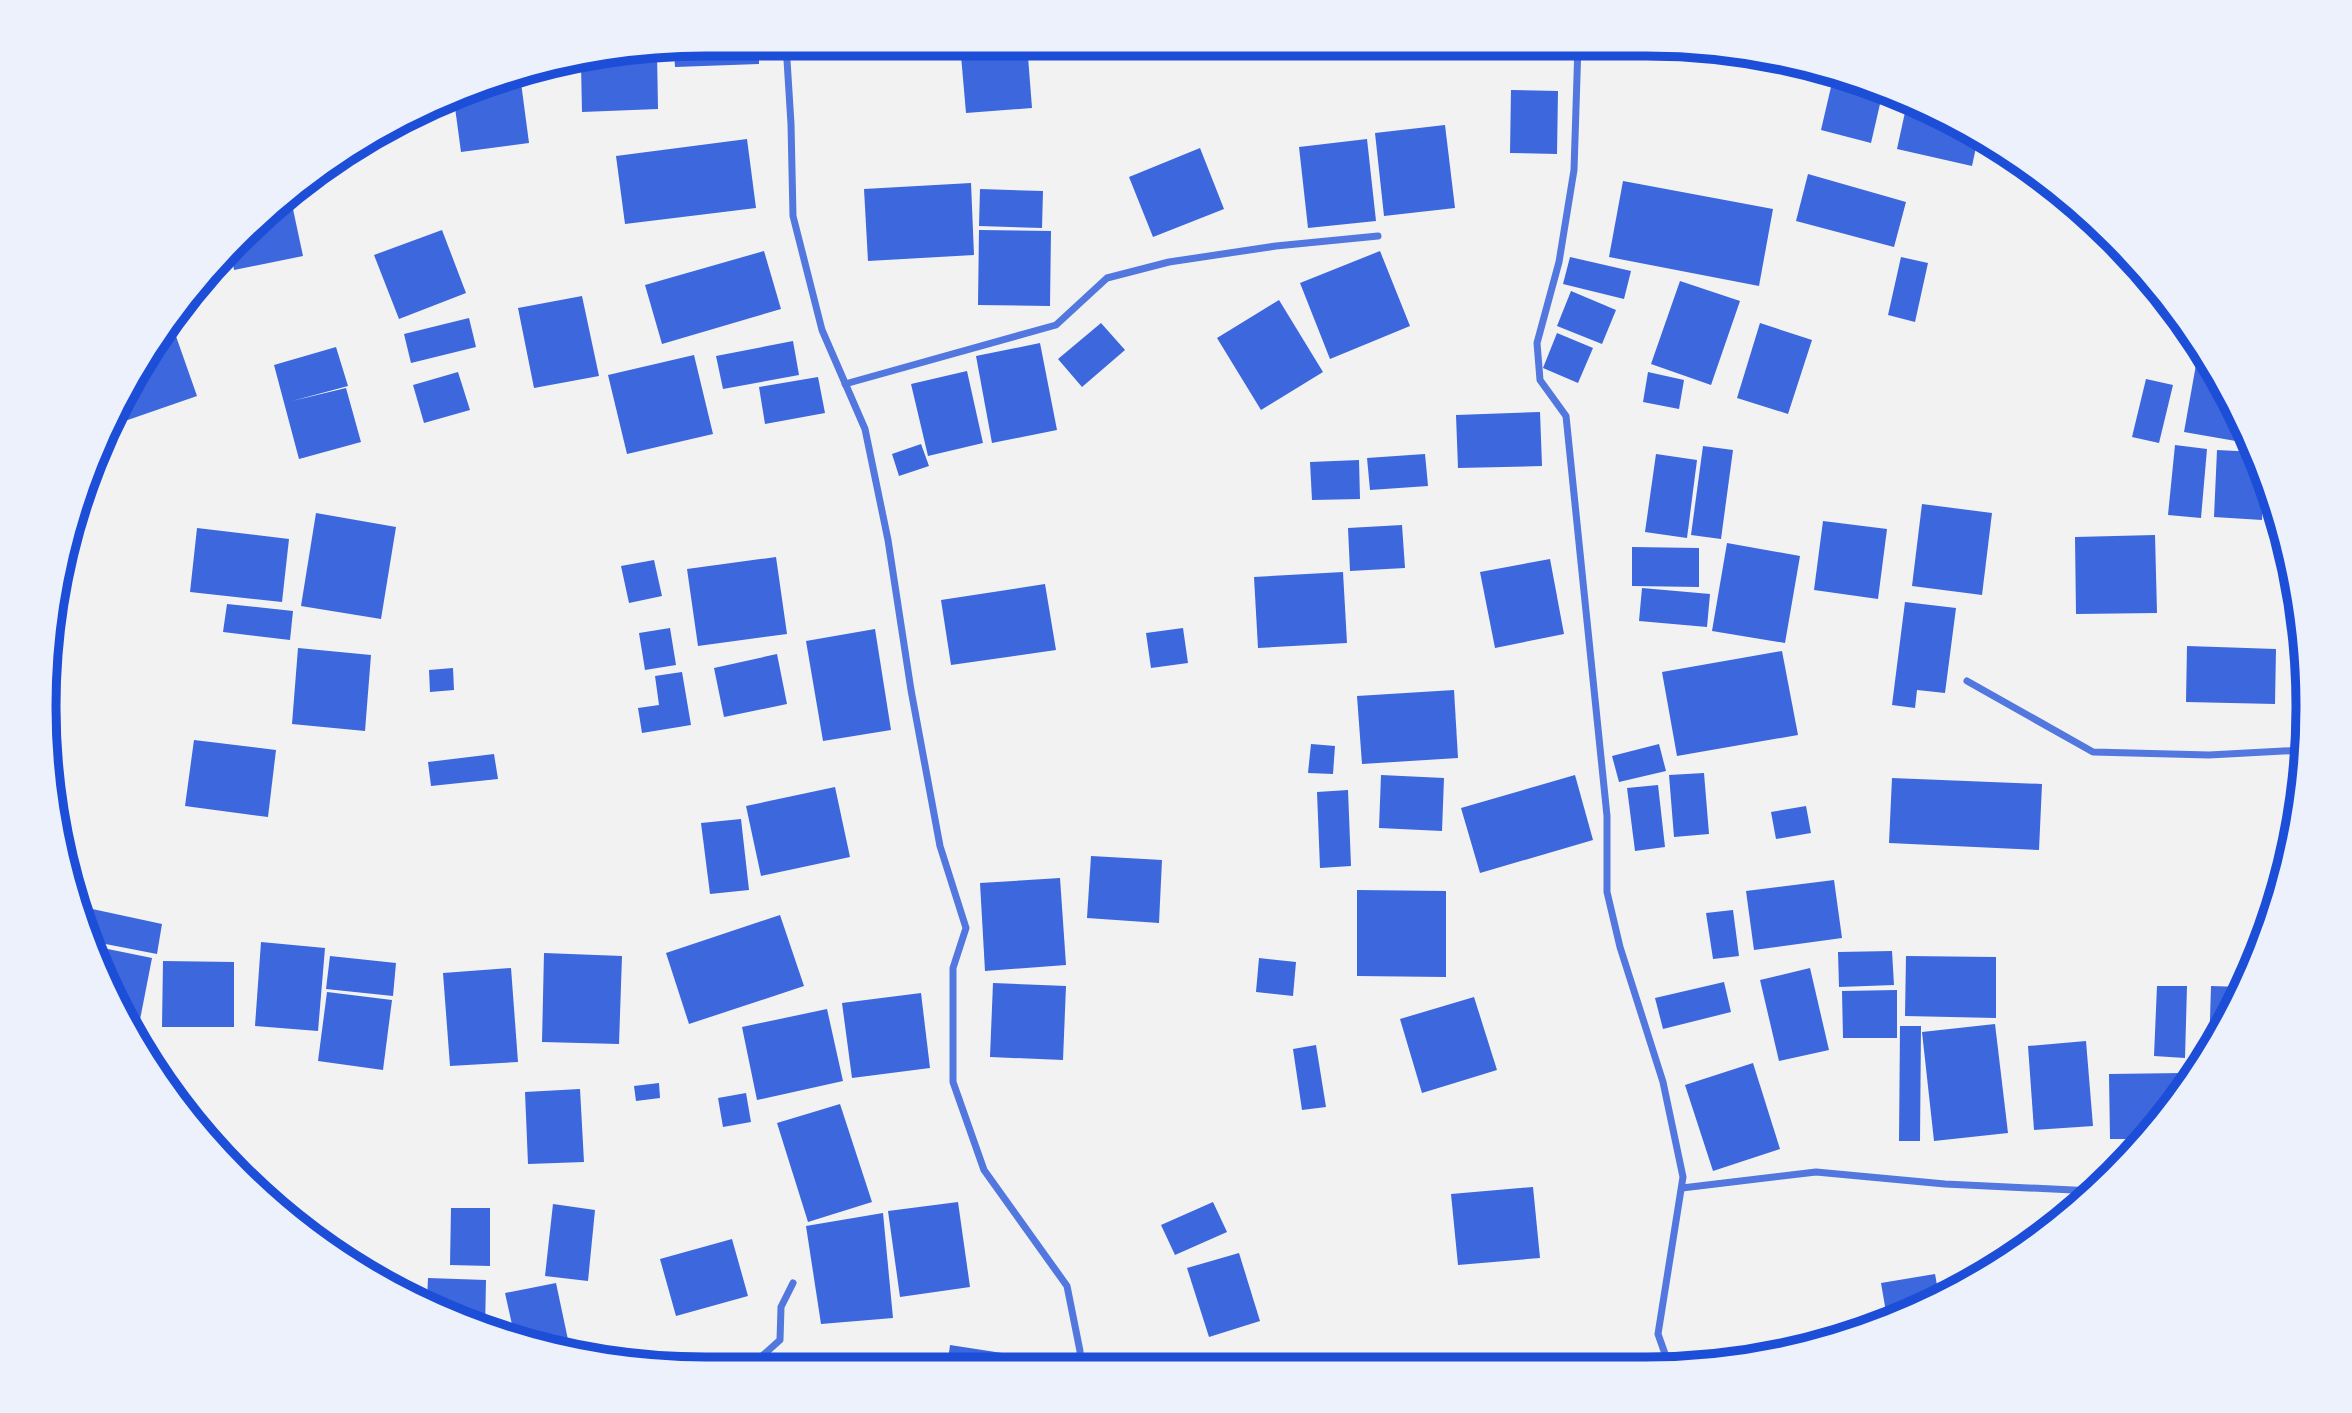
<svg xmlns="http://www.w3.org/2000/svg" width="2352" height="1413" viewBox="0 0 2352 1413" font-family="'Sofia Sans Condensed',sans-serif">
<rect width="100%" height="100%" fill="#f2f2f2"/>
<g fill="#3d67dc">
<path d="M706,44H759V64L675,67L674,49Z"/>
<path d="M960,44H1027L1032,108L966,113Z"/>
<path d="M657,52L658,109L582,112L581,64Z"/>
<path d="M1834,74L1859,79L1883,91L1871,143L1821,130Z"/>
<path d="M520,75L529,143L461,152L454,100L494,79Z"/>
<path d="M1511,90L1558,91L1557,154L1510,153Z"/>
<path d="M1907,103L1978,138L1972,166L1897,149Z"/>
<path d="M1445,125L1455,208L1384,216L1375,133Z"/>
<path d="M747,139L756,208L625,224L616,156Z"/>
<path d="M1367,139L1376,221L1308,228L1299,147Z"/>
<path d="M1200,148L1224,209L1153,237L1129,177Z"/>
<path d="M1808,174L1906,202L1894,247L1796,221Z"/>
<path d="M1623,181L1773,209L1759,286L1609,257Z"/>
<path d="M971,183L974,255L868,261L864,189Z"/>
<path d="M980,189L1043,191L1042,228L979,226Z"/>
<path d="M290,195L303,256L234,270L232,257Z"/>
<path d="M2082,212L2101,227L2082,228Z"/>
<path d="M442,230L466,293L399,319L374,255Z"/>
<path d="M979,230L1051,231L1050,306L978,305Z"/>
<path d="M764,251L781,309L662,344L645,285Z"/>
<path d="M1380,251L1410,326L1330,359L1300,283Z"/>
<path d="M1570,257L1631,271L1624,299L1563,284Z"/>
<path d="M1901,257L1928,263L1915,322L1888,315Z"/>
<path d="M1680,281L1740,301L1711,385L1651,364Z"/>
<path d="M1571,291L1616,310L1602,344L1557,326Z"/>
<path d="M582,296L599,376L534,388L518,308Z"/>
<path d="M1279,300L1323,372L1261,410L1217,338Z"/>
<path d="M469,318L476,347L411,363L404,334Z"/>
<path d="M171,322L197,396L122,422L119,413L156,338Z"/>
<path d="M1101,323L1125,350L1082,387L1058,359Z"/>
<path d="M1760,323L1812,340L1788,414L1737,398Z"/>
<path d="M1557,333L1593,348L1578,383L1543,368Z"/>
<path d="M793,341L799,375L723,389L716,356Z"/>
<path d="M1040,343L1057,430L992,443L976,356Z"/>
<path d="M336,347L348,386L292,401L346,388L361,442L299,459L274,365Z"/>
<path d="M694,355L713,434L627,454L608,375Z"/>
<path d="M2197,359L2209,361L2253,444L2184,432Z"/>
<path d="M967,371L983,443L928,456L911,384Z"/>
<path d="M458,372L470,410L424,423L413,385Z"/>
<path d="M1648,372L1684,380L1679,409L1643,402Z"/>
<path d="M818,377L825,413L765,424L759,387Z"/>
<path d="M2146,379L2173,385L2159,443L2132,437Z"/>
<path d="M1540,412L1542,466L1458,468L1456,415Z"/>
<path d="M921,444L929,466L899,476L892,454Z"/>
<path d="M2175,445L2207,449L2201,518L2168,515Z"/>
<path d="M1703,446L1733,450L1721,539L1691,535Z"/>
<path d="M2217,450L2257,452L2264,474L2262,520L2214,517Z"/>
<path d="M1425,454L1428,486L1370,490L1367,458Z"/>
<path d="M1656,454L1697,460L1687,538L1645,532Z"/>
<path d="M1359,460L1360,499L1312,500L1310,462Z"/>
<path d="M1922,504L1992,513L1982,595L1912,586Z"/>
<path d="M316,513L396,527L381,619L301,606Z"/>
<path d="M1823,521L1887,529L1878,599L1814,590Z"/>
<path d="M1402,525L1405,568L1350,571L1348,528Z"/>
<path d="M197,528L289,539L282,602L190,592Z"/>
<path d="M2155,535L2157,613L2076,614L2075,537Z"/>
<path d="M1727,543L1800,556L1785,643L1712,631Z"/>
<path d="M1632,547L1699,548V587L1632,586Z"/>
<path d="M776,557L787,634L698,646L687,569Z"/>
<path d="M1550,559L1564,634L1495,648L1480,572Z"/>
<path d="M654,560L662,596L629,603L621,566Z"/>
<path d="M1343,572L1347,643L1258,648L1254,577Z"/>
<path d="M1045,584L1056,650L951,665L941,600Z"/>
<path d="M1642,588L1710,594L1707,627L1639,621Z"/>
<path d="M1905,602L1956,608L1945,693L1917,690L1915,708L1892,705Z"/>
<path d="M227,604L293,611L290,640L223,632Z"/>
<path d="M670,628L676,665L645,670L639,633Z"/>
<path d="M1183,628L1188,663L1151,668L1146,633Z"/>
<path d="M875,629L891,730L823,741L806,641Z"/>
<path d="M2187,646L2276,649L2275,704L2186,702Z"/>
<path d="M298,648L371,655L365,731L292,724Z"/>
<path d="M1782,651L1798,735L1677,756L1662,672Z"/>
<path d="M777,654L787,704L724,717L714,668Z"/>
<path d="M453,668L454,690L430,692L429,670Z"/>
<path d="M682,672L691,725L642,733L638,708L659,705L655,676Z"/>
<path d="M1454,690L1458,758L1362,764L1357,696Z"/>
<path d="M194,740L276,750L268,817L185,806Z"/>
<path d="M1311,744L1335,746L1333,774L1308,773Z"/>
<path d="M1659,744L1666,771L1619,782L1612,756Z"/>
<path d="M494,754L498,779L431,786L428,762Z"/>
<path d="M1704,773L1709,834L1674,837L1669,775Z"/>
<path d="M1381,775L1444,778L1442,831L1379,828Z"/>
<path d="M1575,775L1593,840L1480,873L1461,808Z"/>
<path d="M1892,778L2042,784L2039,850L1889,843Z"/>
<path d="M1658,785L1665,847L1635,851L1627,788Z"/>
<path d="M835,787L850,857L761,876L746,806Z"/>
<path d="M1348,790L1351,866L1320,868L1317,792Z"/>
<path d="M1806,806L1811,833L1776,839L1771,812Z"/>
<path d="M741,819L749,890L710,894L701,823Z"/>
<path d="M1091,856L1162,860L1159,923L1087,918Z"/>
<path d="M1060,878L1066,965L985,971L980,883Z"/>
<path d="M1834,880L1842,938L1754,950L1746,891Z"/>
<path d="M1357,890L1446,891V977L1357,976Z"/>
<path d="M83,907L162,924L157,954L90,941L80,922Z"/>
<path d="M1733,910L1739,956L1713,959L1706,913Z"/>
<path d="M780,915L804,986L689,1024L666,953Z"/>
<path d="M261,942L325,948L318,1031L255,1026Z"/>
<path d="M93,946L152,958L138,1030Z"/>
<path d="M1892,951L1894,985L1839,987L1838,952Z"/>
<path d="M544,953L622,956L619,1044L542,1042Z"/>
<path d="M330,956L396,963L393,996L326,989Z"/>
<path d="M1906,956L1996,957V1018L1905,1016Z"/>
<path d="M1259,958L1296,962L1293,996L1256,992Z"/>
<path d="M163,961L234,962V1027H162Z"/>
<path d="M511,968L518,1062L450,1066L443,973Z"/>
<path d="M1810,968L1829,1050L1779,1061L1760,980Z"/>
<path d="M1724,982L1731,1012L1663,1029L1655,998Z"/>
<path d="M993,983L1066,986L1063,1060L990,1057Z"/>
<path d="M2157,986H2187L2185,1058L2154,1056Z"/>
<path d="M2211,986L2243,987L2209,1051Z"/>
<path d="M1897,990V1038H1843L1842,991Z"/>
<path d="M327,992L392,1000L383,1070L318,1061Z"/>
<path d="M921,993L930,1068L852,1078L842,1003Z"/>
<path d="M1474,997L1497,1070L1422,1093L1400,1019Z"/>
<path d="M827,1009L843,1081L757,1100L742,1027Z"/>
<path d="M1995,1024L2008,1133L1934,1141L1922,1032Z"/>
<path d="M1900,1026H1921L1920,1141H1899Z"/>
<path d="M2086,1041L2093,1126L2034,1130L2028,1046Z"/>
<path d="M1316,1045L1326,1107L1302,1110L1293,1049Z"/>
<path d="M1753,1063L1780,1149L1713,1171L1685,1085Z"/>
<path d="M2183,1073V1090L2140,1139H2110L2109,1074Z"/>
<path d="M659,1083L660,1098L636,1101L634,1086Z"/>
<path d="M580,1089L584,1162L528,1164L525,1092Z"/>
<path d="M746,1093L751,1122L723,1127L718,1098Z"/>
<path d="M840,1104L872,1202L808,1222L777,1123Z"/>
<path d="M1533,1187L1540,1258L1458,1265L1451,1194Z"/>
<path d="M958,1202L970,1287L900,1297L888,1211Z"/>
<path d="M1213,1202L1227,1232L1175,1255L1161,1225Z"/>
<path d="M553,1204L595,1210L588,1281L545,1276Z"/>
<path d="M451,1208H490V1266L450,1265Z"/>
<path d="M883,1213L893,1318L821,1324L806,1226Z"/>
<path d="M732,1239L748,1296L676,1316L660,1259Z"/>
<path d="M1239,1253L1260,1321L1209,1337L1187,1268Z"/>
<path d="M1935,1274L1939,1296L1887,1318L1881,1283Z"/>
<path d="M428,1278L486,1280L485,1330L427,1301Z"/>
<path d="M556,1283L570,1349L515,1338L505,1293Z"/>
<path d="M950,1345L1002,1353L1000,1368H947Z"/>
<path d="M1092,1357L1165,1362L1164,1368H1092Z"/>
</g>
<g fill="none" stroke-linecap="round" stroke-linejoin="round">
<g stroke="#5277de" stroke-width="7">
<path d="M786,44L791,124L793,216L822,330L865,429L888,540L911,690L940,846L966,928L953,968V1082L984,1170L1067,1286L1080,1351V1368"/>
<path d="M1578,45L1574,170L1559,262L1537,343L1540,380L1566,416L1607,816V892L1620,947L1663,1082L1683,1177L1658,1334L1670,1368"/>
<path d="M845,384L1056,325L1107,278L1169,262L1276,246L1378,236"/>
<path d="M1967,681L2093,752L2209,755L2304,750"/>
<path d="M1682,1188L1816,1172L1945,1184L2094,1191"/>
<path d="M738,1368L761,1357L780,1340L781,1307L793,1283"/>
</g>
</g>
<path d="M0 0H2352V1413H0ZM706 56H1646A650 650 0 0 1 2296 706V707A650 650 0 0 1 1646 1357H706A650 650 0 0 1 56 707V706A650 650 0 0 1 706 56Z" fill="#edf1fc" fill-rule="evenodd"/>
<path fill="none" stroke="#1d4ed8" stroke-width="9" d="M706 56H1646A650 650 0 0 1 2296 706V707A650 650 0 0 1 1646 1357H706A650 650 0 0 1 56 707V706A650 650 0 0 1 706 56Z"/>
</svg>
